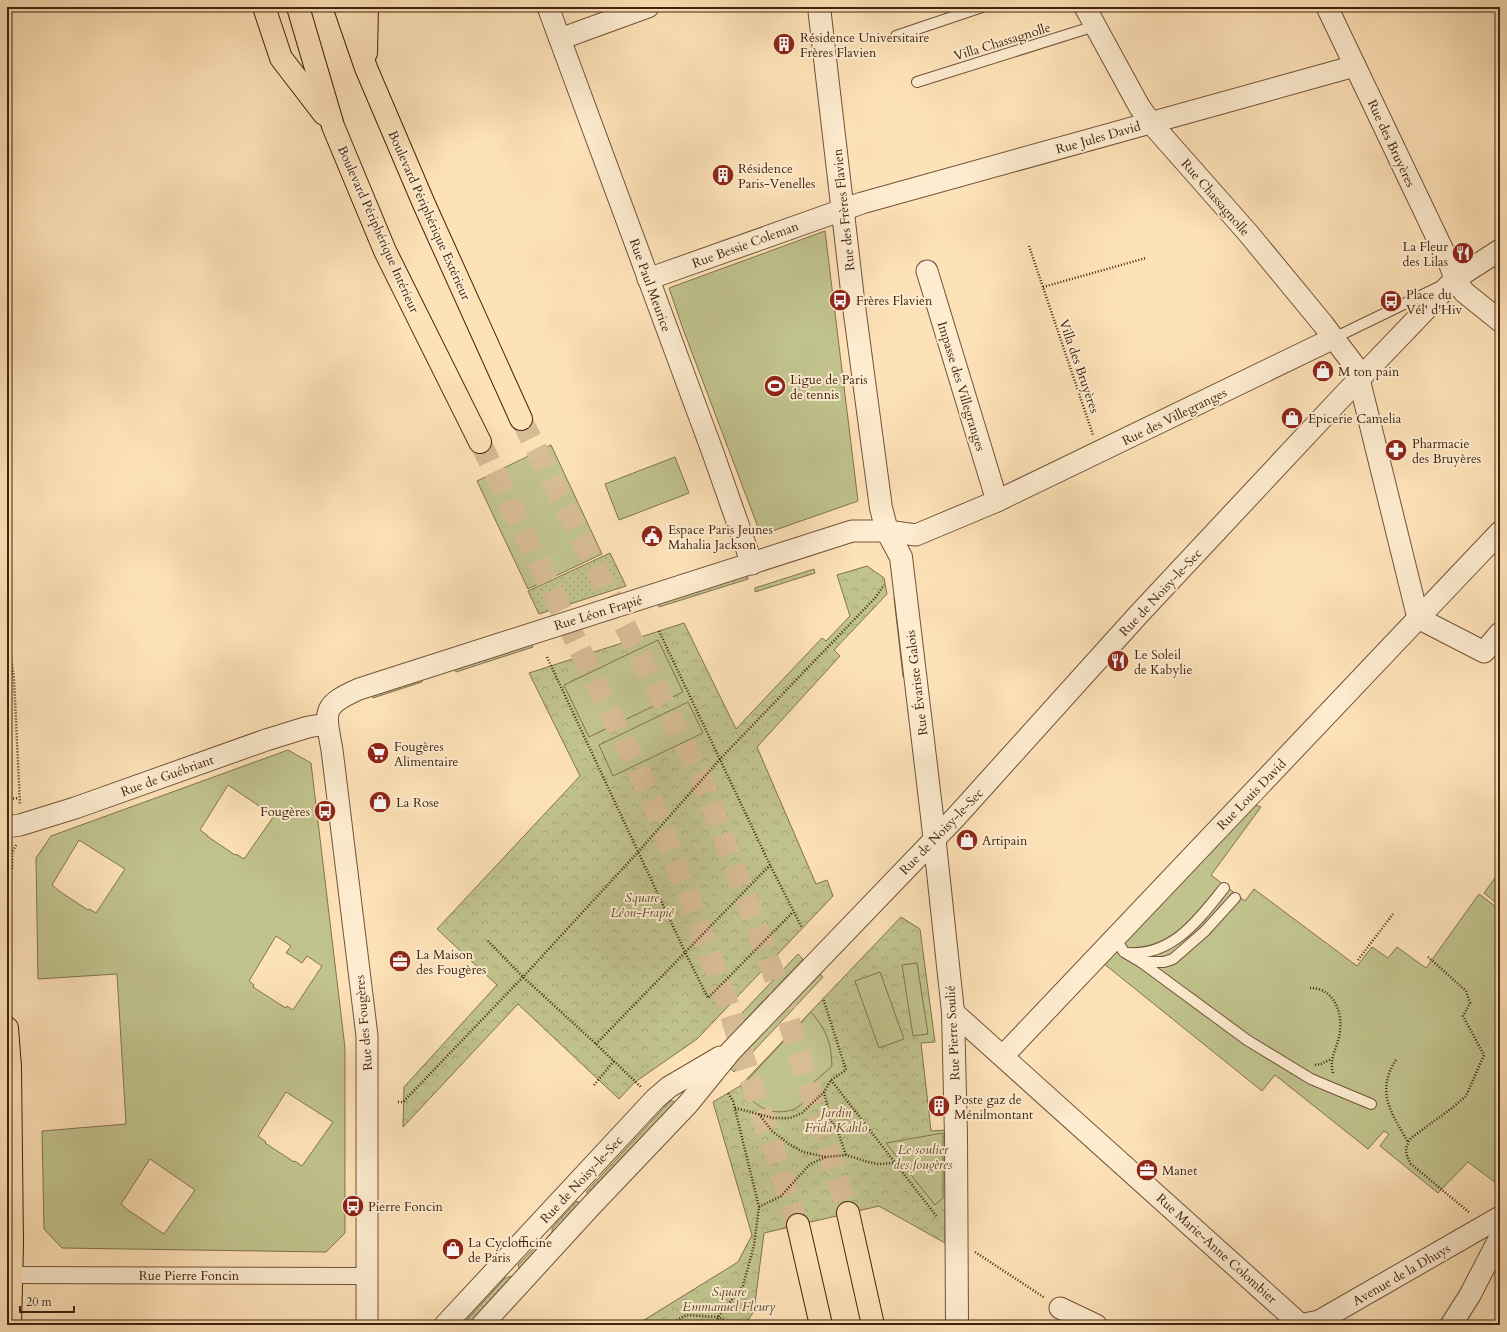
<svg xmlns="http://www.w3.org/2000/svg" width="1507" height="1332" viewBox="0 0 1507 1332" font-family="Cardo,serif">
<defs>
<pattern id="grass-dots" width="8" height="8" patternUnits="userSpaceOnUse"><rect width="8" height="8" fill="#c1c38d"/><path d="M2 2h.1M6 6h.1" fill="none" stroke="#a7a779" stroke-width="1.8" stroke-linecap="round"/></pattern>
<pattern id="forest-crowns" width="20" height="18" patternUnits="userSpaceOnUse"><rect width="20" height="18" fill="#c1c38d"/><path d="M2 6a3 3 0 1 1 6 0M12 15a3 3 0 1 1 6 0" fill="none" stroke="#a7a779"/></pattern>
</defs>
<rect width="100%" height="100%" fill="#fee2b7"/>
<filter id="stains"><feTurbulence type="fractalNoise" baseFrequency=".005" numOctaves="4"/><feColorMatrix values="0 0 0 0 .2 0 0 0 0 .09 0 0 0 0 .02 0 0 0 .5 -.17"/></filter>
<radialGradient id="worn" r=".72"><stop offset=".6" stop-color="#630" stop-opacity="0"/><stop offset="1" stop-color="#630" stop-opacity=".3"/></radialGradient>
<g fill="url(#grass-dots)" stroke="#82724e">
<path d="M610,553L626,586L539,614L528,591Z"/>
<path d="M814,569L815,573L755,592V588Z"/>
<path d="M747,575L748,579L659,607L658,603Z"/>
<path d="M899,597L908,676L903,677L894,598Z"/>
<path d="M531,643L533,647L456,672L455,668Z"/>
<path d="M421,678L422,682L373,698L371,694Z"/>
<path d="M671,1100L678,1105L592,1198L586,1192Z"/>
<path d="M577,1201L584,1206L524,1271L519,1268L518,1265L541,1241L545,1240L552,1232V1228Z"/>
<path d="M510,1276L516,1280L475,1325H462L505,1278H507Z"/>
</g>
<g fill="url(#forest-crowns)" stroke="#82724e">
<path d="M867,566L884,578L887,594L834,650L840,656L757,747L816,884L827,880L833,896L697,1039L635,1082L619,1099L518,1004L403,1127L404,1087L497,985L437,929L580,776L529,673L684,623L736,729L822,638L826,641L850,616L837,575Z"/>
<path d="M901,917L920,929L935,1042L921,1043L931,1131L946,1130L945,1243L879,1206L764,1233L754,1311L745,1325H636L738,1262L752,1235L713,1102L740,1086Z"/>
</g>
<g fill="#c1c38d" stroke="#82724e" fill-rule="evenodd">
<path d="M825,231L858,501L761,535L683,329L669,288Z"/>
<path d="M551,445L602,554L528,589L477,481Z"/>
<path d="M675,457L689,493L619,520L605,484Z"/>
<path d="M658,640L683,692L589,737L564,685Z"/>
<path d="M688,702L703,733L613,776L599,745Z"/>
<path d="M288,750L311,763L345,1048V1233L326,1252L62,1248L44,1229L42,1131L126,1124L117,974L38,979L36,858L51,836ZM228,785L274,816L244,859L236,854L235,855L207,836V835L200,830ZM79,840L125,869L96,913L89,909L88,910L59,891L52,885ZM276,936L291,946L286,953L290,955L302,963L307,956L322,966L293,1010L287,1006L286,1008L284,1007L253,987L254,985L249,981ZM286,1092L333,1122L302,1166L295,1161L294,1162L265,1143L266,1142L258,1136ZM150,1159L195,1190L164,1234L128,1210L121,1204Z"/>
<path d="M1255,805L1261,807L1211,875L1245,901L1254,889L1357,966L1372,947L1388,958L1397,947L1426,968L1479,894L1500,910V1124L1498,1126L1500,1127V1186L1468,1162L1438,1193L1380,1146L1389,1134L1384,1131L1368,1149L1275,1075L1262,1091L1103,963Z"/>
<path d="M1500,871V906L1484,893Z"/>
<path d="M798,954L803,959L730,1036L725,1031Z"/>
<path d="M917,963L928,1034L913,1036L902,965Z"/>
<path d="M880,972L904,1039L879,1048L855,981Z"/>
<path d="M819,973L823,977L734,1072L730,1068Z"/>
<path d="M811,1012C827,1031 831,1042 832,1066L804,1091L807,1097C803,1105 796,1109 788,1111C765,1115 754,1104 741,1087Z"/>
<path d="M943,1133V1198L935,1205L886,1143Z"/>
</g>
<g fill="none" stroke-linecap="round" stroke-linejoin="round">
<g stroke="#d8bc96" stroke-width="22" stroke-dasharray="22 11" stroke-linecap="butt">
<path d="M521,419L702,779L777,983L848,1213"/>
<path d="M480,442L652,799L726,998L745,1062L798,1225"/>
</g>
<g stroke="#71523a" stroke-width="12">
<g id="service">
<path d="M896,36L982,7"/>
<path d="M917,82L1095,26"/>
<path d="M1334,338L1439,287"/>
<path d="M1115,938L1124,952L1141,962H1164L1173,959L1205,931L1235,898"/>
<path d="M1128,953C1173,956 1199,919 1224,888"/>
<path d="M1141,962L1247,1040L1311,1079L1371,1104"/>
</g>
</g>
<g stroke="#71523a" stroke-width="18">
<path id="pedestrian" d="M11,1275L367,1276"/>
</g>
<g stroke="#71523a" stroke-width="23">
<g id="minor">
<path d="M548,7L713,453L752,564"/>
<path d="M1085,7L1139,106L1150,122L1248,233L1323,324L1354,365L1359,379L1418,618L1484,652L1500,633"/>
<path d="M1327,7L1450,265L1455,279L1464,292L1500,321"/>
<path d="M560,39L648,7"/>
<path d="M927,271L997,501"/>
<path d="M648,279L862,203L1355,66"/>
<path d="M7,827L20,825L75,808L266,740L308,727L327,724"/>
<path d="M953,1012L1301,1325"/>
<path d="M1003,1056L1500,532"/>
<path d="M1060,1308L1096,1325"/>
<path d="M367,1325V1036L332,750C325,711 321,706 359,689L852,531H887L916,535L997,501L1334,338"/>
<path d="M445,1325L655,1099L669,1087L720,1057"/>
<path d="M482,1325L592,1205L688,1104L731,1051L955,818L1138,615L1341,398L1455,279L1500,250"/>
<path d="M1300,1325L1319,1321L1500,1217"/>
<path d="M1451,1325L1470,1295L1500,1237"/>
</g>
</g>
<g stroke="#71523a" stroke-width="24">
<path id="tertiary" d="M819,7L853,299L881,508L887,531L901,557L932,816L953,1012L956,1136L957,1325"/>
</g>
<g stroke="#422210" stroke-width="24">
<path id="primary" d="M7,1028L10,1067L12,1244L10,1325"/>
</g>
<g stroke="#422210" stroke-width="24">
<g id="trunk">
<path d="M264,7L281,58L324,114"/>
<path d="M298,7L333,126L385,251L480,442"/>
<path d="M345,7L366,68L424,204L521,419"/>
<path d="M366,53L367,7"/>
<path d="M848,1213L873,1325"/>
<path d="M798,1225L821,1325"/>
</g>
</g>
<g stroke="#422210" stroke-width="2.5" stroke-dasharray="1 2" stroke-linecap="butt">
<path d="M1029,246L1093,435"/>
<path d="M1043,287L1146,258"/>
<path d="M659,631L770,865L802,928"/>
<path d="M7,632L14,679L20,805"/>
<path d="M547,657L685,952L708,998L793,912"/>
<path d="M7,799L19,798"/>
<path d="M7,870H12V853L16,845"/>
<path d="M488,941L523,977L596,1044L641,1087"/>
<path d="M1428,957L1466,991L1470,1003L1463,1016L1484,1055L1466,1096L1452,1108L1411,1138C1404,1149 1405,1153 1411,1164L1470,1213"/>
<path d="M1358,960L1393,914"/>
<path d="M1310,988C1315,988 1321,989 1325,992C1339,1000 1343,1022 1339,1037C1336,1050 1329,1059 1333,1073"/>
<path d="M596,1044L770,865"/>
<path d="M1396,1060C1375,1092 1392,1114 1408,1142"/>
<path d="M1315,1065L1321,1064L1331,1059"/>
<path d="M831,1080L937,1217"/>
<path d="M594,1085L614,1061"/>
<path d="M824,1092L831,1121L837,1129L846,1155"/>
<path d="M398,1102H403L523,977L638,852L721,758L875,598L884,585"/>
<path d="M735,1108L773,1118H790L802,1113L824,1092L831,1080L846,1070L823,998"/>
<path d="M759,1114L772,1131L789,1144L803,1152L826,1157L846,1155L868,1162L880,1164L893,1163"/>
<path d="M759,1207L781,1196L810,1164L826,1157"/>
<path d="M975,1252L1045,1298"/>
<path d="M669,1325L686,1315L718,1317L733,1325"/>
<path d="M716,1325L718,1317L743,1286L754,1245L759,1207L733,1101L728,1093"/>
</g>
<use href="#service" stroke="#feecd0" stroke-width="10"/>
<use href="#pedestrian" stroke="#feecd0" stroke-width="16"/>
<use href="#minor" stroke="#feecd0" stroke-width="21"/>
<use href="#tertiary" stroke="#feecd0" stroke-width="22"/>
<use href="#primary" stroke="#fee2b7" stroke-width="22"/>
<use href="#trunk" stroke="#fee2b7" stroke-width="22"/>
</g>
<defs>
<g id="building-disc" transform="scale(1.15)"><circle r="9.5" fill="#8f2418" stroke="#feecd0"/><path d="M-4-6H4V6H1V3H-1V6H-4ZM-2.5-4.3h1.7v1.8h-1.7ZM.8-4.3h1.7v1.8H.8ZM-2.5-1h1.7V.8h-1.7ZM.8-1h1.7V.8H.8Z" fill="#fff"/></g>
<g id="restaurant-disc" transform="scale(1.15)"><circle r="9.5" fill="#8f2418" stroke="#feecd0"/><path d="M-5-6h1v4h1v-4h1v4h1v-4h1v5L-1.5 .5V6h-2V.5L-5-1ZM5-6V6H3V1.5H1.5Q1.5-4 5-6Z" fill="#fff"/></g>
<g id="bus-disc" transform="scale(1.15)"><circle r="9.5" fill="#8f2418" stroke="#feecd0"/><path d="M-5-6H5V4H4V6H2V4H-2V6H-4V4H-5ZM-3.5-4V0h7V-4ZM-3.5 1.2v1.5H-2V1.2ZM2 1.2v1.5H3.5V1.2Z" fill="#fff"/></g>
<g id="shop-disc" transform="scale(1.15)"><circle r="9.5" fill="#8f2418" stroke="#feecd0"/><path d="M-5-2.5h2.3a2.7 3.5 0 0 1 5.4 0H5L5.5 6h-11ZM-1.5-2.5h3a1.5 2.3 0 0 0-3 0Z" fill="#fff"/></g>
<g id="stadium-disc" transform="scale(1.15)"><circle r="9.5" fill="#8f2418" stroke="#feecd0"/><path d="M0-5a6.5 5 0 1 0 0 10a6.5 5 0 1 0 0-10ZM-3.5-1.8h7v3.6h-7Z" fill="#fff"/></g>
<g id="pharmacy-disc" transform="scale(1.15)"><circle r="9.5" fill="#8f2418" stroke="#feecd0"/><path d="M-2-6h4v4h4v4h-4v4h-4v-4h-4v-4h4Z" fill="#fff"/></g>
<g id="civic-disc" transform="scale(1.15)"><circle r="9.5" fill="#8f2418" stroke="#feecd0"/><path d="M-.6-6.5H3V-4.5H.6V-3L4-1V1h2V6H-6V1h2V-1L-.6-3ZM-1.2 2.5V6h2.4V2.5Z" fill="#fff"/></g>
<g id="supermarket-disc" transform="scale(1.15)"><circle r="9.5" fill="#8f2418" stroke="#feecd0"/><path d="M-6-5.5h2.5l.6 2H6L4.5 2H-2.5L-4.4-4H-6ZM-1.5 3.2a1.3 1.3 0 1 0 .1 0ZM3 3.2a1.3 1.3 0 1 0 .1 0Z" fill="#fff"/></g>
<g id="office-disc" transform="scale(1.15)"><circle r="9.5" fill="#8f2418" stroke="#feecd0"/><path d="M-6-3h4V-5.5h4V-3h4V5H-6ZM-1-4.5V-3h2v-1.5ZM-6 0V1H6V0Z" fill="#fff"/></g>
</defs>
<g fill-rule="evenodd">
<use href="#building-disc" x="784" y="44"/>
<use href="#building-disc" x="723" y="175"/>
<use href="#restaurant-disc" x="1463" y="253"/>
<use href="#bus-disc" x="840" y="300"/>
<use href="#bus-disc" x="1391" y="301"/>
<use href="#shop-disc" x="1323" y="371"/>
<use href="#stadium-disc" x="775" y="386"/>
<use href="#shop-disc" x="1292" y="418"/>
<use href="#pharmacy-disc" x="1396" y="450"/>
<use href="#civic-disc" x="652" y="536"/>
<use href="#restaurant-disc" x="1118" y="661"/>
<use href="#supermarket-disc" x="378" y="753"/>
<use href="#shop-disc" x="380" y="802"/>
<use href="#bus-disc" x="325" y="811"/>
<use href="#shop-disc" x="967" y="840"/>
<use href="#office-disc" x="400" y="961"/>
<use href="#building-disc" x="939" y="1106"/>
<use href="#office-disc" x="1147" y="1170"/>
<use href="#bus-disc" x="353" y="1206"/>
<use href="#shop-disc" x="453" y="1249"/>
</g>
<g text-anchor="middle" stroke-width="4" stroke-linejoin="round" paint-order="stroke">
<g font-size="13" fill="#422210" stroke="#feecd0" text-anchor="start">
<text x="800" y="42">Résidence Universitaire<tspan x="800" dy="15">Frères Flavien</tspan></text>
<text x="738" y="173">Résidence<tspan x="738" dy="15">Paris-Venelles</tspan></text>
<text x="1448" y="251" text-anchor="end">La Fleur<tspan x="1448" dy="15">des Lilas</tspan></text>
<text x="1406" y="299">Place du<tspan x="1406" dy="15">Vél' d'Hiv</tspan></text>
<text x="856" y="305">Frères Flavien</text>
<text x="1338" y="376">M ton pain</text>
<text x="790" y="384">Ligue de Paris<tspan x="790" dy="15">de tennis</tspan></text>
<text x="1308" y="423">Epicerie Camelia</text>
<text x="1412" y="448">Pharmacie<tspan x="1412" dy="15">des Bruyères</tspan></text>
<text x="668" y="534">Espace Paris Jeunes<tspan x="668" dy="15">Mahalia Jackson</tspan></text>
<text x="1134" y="659">Le Soleil<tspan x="1134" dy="15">de Kabylie</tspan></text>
<text x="394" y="751">Fougères<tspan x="394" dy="15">Alimentaire</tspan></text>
<text x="396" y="807">La Rose</text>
<text x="310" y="816" text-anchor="end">Fougères</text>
<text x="982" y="845">Artipain</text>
<text x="416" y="959">La Maison<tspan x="416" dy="15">des Fougères</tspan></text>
<text x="954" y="1104">Poste gaz de<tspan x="954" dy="15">Ménilmontant</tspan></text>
<text x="1162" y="1175">Manet</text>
<text x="368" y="1211">Pierre Foncin</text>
<text x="468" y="1247">La Cyclofficine<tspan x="468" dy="15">de Paris</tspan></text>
</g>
<g font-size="13" fill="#422210" stroke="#feecd0">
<text transform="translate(1002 41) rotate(-17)" y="5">Villa Chassagnolle</text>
<text transform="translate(1098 137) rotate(-16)" y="5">Rue Jules David</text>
<text transform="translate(1392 143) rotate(65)" y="5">Rue des Bruyères</text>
<text transform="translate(1216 197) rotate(49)" y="5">Rue Chassagnolle</text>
<text transform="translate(843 210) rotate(-96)" y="5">Rue des Frères Flavien</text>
<text transform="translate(430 215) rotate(66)" y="5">Boulevard Périphérique Extérieur</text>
<text transform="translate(379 229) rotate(66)" y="5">Boulevard Périphérique Intérieur</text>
<text transform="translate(745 244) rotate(-20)" y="5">Rue Bessie Coleman</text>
<text transform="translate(651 285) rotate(70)" y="5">Rue Paul Meurice</text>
<text transform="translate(1080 366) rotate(71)" y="5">Villa des Bruyères</text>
<text transform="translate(962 386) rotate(73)" y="5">Impasse des Villegranges</text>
<text transform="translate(1174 416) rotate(-26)" y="5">Rue des Villegranges</text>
<text transform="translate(1160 592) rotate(-47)" y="5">Rue de Noisy-le-Sec</text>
<text transform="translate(598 612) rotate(-17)" y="5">Rue Léon Frapié</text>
<text transform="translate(916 683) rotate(-97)" y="5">Rue Évariste Galois</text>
<text transform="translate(167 775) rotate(-20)" y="5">Rue de Guébriant</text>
<text transform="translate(1251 794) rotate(-46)" y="5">Rue Louis David</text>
<text transform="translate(941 831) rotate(-46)" y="5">Rue de Noisy-le-Sec</text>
<text transform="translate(363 1023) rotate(-95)" y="5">Rue des Fougères</text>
<text transform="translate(952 1033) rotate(-93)" y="5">Rue Pierre Soulié</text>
<text transform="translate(581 1179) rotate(-47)" y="5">Rue de Noisy-le-Sec</text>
<text transform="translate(1217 1248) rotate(42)" y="5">Rue Marie-Anne Colombier</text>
<text transform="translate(1401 1274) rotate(-30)" y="5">Avenue de la Dhuys</text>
<text x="189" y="1280">Rue Pierre Foncin</text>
</g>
<g font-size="13" font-style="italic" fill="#624a2f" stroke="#feecd0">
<text x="642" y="902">Square<tspan x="642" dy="15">Léon-Frapié</tspan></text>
<text x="836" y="1117">Jardin<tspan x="836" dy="15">Frida Kahlo</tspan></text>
<text x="923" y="1154">Le soulier<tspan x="923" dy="15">des fougères</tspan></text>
<text x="729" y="1296">Square<tspan x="729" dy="15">Emmanuel Fleury</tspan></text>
</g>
</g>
<rect width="1507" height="1332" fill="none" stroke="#fee2b7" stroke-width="24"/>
<rect x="8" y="8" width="1491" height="1316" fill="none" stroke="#422210" stroke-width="2"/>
<rect x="12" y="12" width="1483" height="1308" fill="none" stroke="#422210"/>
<path d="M20 1306v6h54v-6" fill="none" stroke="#422210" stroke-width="2"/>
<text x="26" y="1306" font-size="12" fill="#422210" stroke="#feecd0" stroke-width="3" paint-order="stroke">20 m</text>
<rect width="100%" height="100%" filter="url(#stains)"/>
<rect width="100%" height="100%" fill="url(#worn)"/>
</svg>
